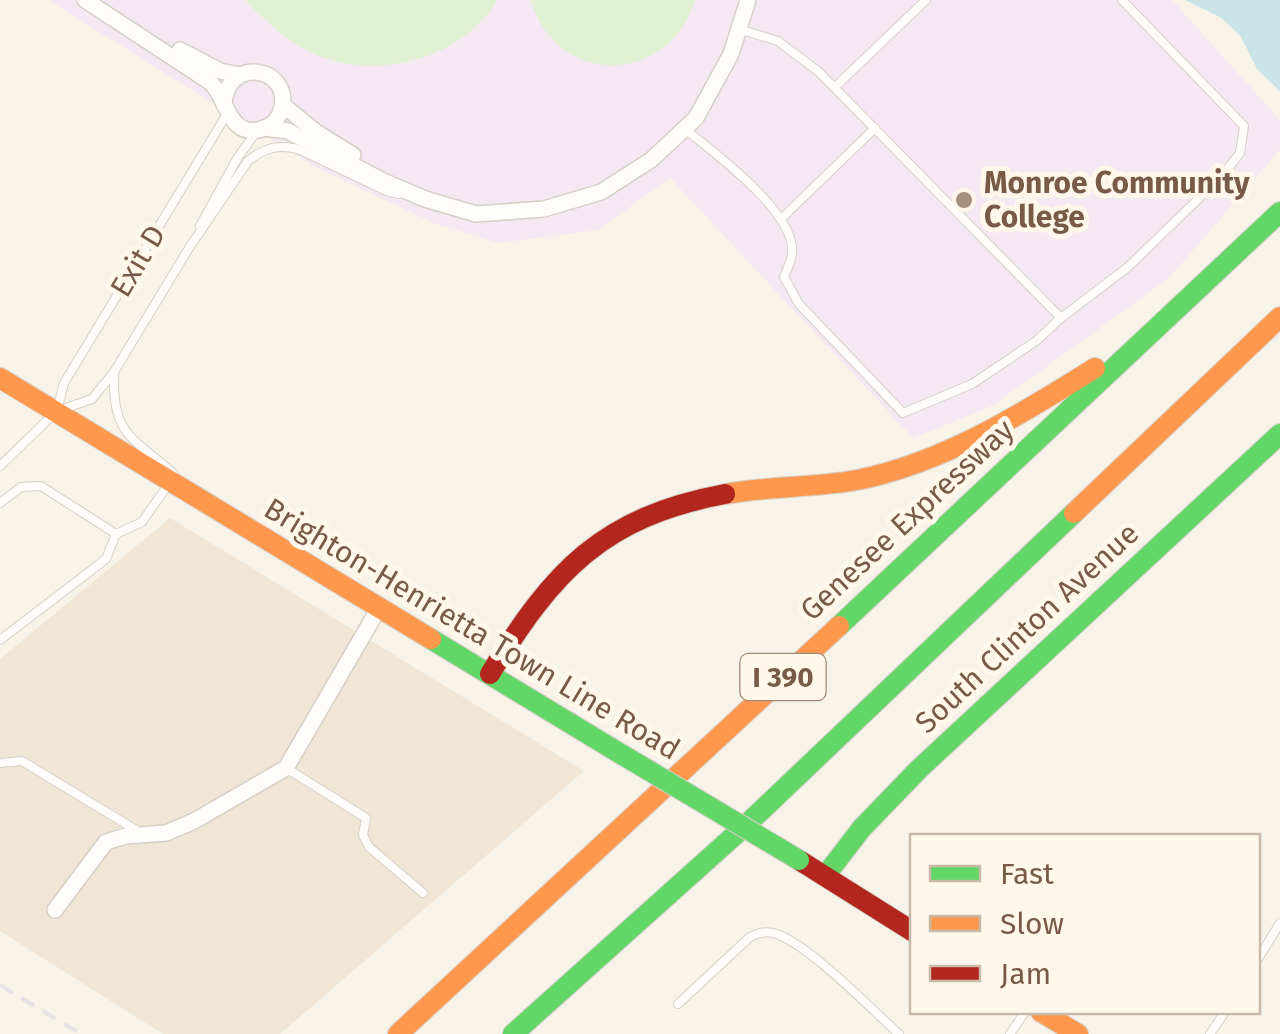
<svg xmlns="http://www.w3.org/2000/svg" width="1280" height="1034" viewBox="0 0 1280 1034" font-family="'Fira Sans',sans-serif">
<rect width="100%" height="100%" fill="#f7f3e9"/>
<path fill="#f1e6d6" d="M170,518L584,771L280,1034H163L0,931V659Z"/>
<path fill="#f4e9f2" d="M48,0H1172L1280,120V150L1169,278L992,406L913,438L670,178L598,230L498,243L434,223L313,166Z"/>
<g fill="#e1efd3">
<path d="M245,0H497C463,60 374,82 312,53C286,40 264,20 245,0Z"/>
<path d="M531,0H695C668,87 555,87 531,0Z"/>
</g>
<path fill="#cae4e8" d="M1185,0H1280V91L1257,69L1240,35L1220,17Z"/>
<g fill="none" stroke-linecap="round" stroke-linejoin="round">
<g stroke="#d6cfc6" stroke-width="10">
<g id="lane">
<path d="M739,29L778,41L819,72L1061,318L1128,267L1223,175L1240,153L1244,126L1122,0"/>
<path d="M835,87L926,0"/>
<path d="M685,129C714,153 797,213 792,254C791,261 787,270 784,277L799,304L903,413L972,384L1036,341L1061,318"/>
<path d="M781,219L875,128"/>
<path d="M200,226L238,157L257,131"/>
<path d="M114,372C112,435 130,435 173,473"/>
<path d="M57,411L64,383L227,114"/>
<path d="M0,466L57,411L92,399L114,372L189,248L248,161C264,148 278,144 298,149L386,191L398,194"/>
<path d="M0,503L21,487L41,486L116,534"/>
<path d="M0,640L106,559L116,534L142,522L170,482"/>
<path d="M0,763L22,761L141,833"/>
<path d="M286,768L366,818L363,835L369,847L423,893"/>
<path d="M1258,959L1280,923"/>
<path d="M678,1004L750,937C758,933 764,931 773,933C806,941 871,1009 899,1034"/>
<path d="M1010,1034L1025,1012"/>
<path d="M1210,1034L1225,1012"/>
</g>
</g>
<g stroke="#d6cfc6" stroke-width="18">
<g id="street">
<path d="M85,0L210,82C228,98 228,139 262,129C272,126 280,118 282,107C290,66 226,56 224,105"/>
<path d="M180,50L220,71L240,75"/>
<path d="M283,105L316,132L353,155"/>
<path d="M264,128L288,131L383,181L425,199L476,214L544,209L601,192L651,160L696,118L731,54L748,0"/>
<path d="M55,910L106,842L126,836L166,833L194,821L286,768L379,608"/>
</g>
</g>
<g stroke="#d7cfc6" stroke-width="22">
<g id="fast">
<path d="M839,626L1280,212"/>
<path d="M431,639L611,748"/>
<path d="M825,876L862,828L919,769L1280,434"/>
<path d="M513,1034L745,826L1074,513"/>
</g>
</g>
<g stroke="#d7cfc6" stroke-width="22">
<g id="slow">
<path d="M0,378L431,639"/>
<path d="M725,494C768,486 813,488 857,480C943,463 1022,414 1095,368"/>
<path d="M1074,513L1280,317"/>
<path d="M1041,1012L1078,1034"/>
<path d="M398,1034L839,626"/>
</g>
</g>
<g stroke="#d7cfc6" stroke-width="22">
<g id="jam">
<path d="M490,674C553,571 602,517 725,494"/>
<path d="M799,860L912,931"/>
</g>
</g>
<use href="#lane" stroke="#fefdfc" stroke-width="8"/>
<use href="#street" stroke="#fefdfc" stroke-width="15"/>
<use href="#fast" stroke="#63d668" stroke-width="20"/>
<use href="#slow" stroke="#ff974d" stroke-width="20"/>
<use href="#jam" stroke="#b3261e" stroke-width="20"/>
<path stroke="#e5e1e5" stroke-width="4" stroke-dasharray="15 10" stroke-linecap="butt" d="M0,985L81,1034"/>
<g stroke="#d7cfc6" stroke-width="22" stroke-linecap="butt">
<path id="fast-bridge" d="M611,748L799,860"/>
</g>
<use href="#fast-bridge" stroke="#63d668" stroke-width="20"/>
</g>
<circle fill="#a49080" stroke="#fff8ea" stroke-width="4" cx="964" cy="200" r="10"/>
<g text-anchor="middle" stroke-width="10" stroke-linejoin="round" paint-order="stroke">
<rect fill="#fff8ea" stroke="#a08a79" stroke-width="2.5" x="740.5" y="654" width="85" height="46" rx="8"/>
<g font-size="28" font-weight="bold" fill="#775b48">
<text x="783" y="687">I 390</text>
</g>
<g font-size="30" font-weight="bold" fill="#775b48" stroke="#fff8ea" text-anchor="start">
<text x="984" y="193">Monroe Community<tspan x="984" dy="34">College</tspan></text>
</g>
<g font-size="30" fill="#775b48" stroke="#fff8ea">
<text transform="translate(138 261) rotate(-59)" y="10">Exit D</text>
<text transform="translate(907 520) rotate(-43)" y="10">Genesee Expressway</text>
<text transform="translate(1027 628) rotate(-43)" y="10">South Clinton Avenue</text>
<text transform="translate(472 629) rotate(31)" y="10">Brighton-Henrietta Town Line Road</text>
</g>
</g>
<rect x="910" y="834" width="350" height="180" fill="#fff8ea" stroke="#c9b9a9" stroke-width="2.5"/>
<rect x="930" y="866" width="50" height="15" fill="#63d668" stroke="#c9b9a9" stroke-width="2.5"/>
<text x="1000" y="884" font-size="30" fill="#775b48">Fast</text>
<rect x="930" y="916" width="50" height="15" fill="#ff974d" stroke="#c9b9a9" stroke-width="2.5"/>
<text x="1000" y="934" font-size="30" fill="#775b48">Slow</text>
<rect x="930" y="966" width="50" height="15" fill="#b3261e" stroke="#c9b9a9" stroke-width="2.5"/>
<text x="1000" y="984" font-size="30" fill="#775b48">Jam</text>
</svg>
